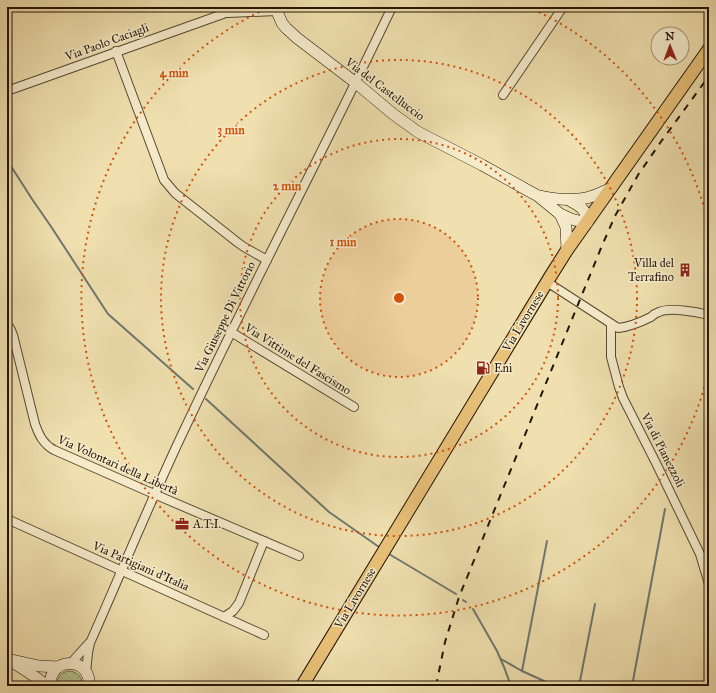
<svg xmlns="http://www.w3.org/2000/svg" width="716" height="693" viewBox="0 0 716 693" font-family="'IM FELL Great Primer',serif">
<defs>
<pattern id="grass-dots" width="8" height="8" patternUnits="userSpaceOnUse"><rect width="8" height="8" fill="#b5c38f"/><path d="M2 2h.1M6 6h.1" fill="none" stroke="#9ba77a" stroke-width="1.8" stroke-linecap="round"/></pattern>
</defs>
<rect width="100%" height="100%" fill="#f0e0af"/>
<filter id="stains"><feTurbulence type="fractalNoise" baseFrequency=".005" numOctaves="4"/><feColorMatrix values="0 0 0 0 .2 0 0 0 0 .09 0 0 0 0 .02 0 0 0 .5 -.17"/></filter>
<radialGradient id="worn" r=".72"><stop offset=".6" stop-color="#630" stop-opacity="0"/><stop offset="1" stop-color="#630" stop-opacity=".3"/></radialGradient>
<path fill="url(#grass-dots)" stroke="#6c6c4a" d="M68,671C77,671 83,677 82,686H57C57,678 60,673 68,671Z"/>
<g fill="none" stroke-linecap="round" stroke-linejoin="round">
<g stroke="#6d7870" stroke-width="2">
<path d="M7,160L32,199L52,228L108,314L193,389"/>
<path d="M206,399L329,512L379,547"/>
<path d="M389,554L456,594"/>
<path d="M463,600L466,602"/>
<path d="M473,609L497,651L504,667L511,686"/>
<path d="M501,659L522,671L555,686"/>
<path d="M522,671L547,541"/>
<path d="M579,686L595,604"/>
<path d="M632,686L665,509"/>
</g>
<g stroke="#564830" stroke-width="10">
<g id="street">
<path d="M228,13L277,11"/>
<path d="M116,51L164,180L175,193L237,242L244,247L267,260"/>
<path d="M7,91L223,14L238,7"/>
<path d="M503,95L563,7"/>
<path d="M547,282L618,328C629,327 641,322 651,317C653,315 656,313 659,312C670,307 697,312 709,315"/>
<path d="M611,324V357L619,387L623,398L657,465L700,554L709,584"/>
<path d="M7,325L10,328L13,335L35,424C39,435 43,444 54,450L154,494L299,556"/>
<path d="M231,332L354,407"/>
<path d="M7,519L264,635"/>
<path d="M224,617L233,611L239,603L264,541"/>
<path d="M71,663L89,643"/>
<path d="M86,672L88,653L90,643C122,571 152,497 186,426C252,285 325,148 392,7"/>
</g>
</g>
<g stroke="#231506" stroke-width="12">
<g id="secondary">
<path d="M275,7L282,23L286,28L297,38L356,83L393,114L418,132L482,165L538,196L560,214L571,219L587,223C586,208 581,207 569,200"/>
<path d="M540,196C558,200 576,202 593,196C599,194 604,191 610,189"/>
<path d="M560,214L566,227L567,250"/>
<path d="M7,659L39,666L58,667"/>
<path d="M17,665L34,676L47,686"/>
<path d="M50,686C49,655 92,657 89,686"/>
</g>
</g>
<g stroke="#231506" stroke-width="14">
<path id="primary" d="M302,686L550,277L567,250L709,49"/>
</g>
<use href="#street" stroke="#f5ebcb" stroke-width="8"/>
<use href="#secondary" stroke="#f5ebcb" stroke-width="11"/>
<use href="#primary" stroke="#e8c078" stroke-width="12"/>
<path stroke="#231506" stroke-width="2" stroke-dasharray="7 7" stroke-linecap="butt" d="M436,686L445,642L459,597L601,248L615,216L638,175L660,143L709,76"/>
</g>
<circle cx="399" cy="298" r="79" fill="#d4520b" fill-opacity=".12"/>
<g fill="none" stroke="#d4520b" stroke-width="2" stroke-dasharray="2 4">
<circle cx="399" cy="298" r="79"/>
<circle cx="399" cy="298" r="159"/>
<circle cx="399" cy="298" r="238"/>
<path d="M709 370A318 318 0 1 1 270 7M528 7A318 318 0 0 1 709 226"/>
</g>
<defs>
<g id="building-bare" transform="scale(1.08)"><path d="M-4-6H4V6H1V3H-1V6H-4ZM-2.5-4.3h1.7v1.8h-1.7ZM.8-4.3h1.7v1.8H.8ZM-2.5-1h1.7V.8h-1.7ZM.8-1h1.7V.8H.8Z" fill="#8f2418" stroke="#f5ebcb" stroke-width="2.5" paint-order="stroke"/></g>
<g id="fuel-bare" transform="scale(1.08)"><path d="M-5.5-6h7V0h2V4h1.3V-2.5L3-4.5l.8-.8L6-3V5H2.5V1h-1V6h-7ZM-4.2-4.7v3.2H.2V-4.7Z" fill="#8f2418" stroke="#f5ebcb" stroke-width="2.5" paint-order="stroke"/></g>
<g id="office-bare" transform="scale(1.08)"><path d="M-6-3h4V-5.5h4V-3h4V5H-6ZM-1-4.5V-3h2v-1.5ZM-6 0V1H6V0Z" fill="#8f2418" stroke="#f5ebcb" stroke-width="2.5" paint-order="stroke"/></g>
</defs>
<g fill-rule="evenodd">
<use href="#building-bare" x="685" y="270"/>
<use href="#fuel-bare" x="483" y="368"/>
<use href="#office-bare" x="182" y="524"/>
</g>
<g text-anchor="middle" stroke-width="3" stroke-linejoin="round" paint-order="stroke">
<g font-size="12" fill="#231506" stroke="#f5ebcb">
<text transform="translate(107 42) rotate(-20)" y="4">Via Paolo Caciagli</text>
<text transform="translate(385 89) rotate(37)" y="4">Via del Castelluccio</text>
<text transform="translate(225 317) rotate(-64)" y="4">Via Giuseppe Di Vittorio</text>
<text transform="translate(523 321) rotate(-59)" y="4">Via Livornese</text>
<text transform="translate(298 359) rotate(32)" y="4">Via Vittime del Fascismo</text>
<text transform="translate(663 450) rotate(63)" y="4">Via di Pianezzoli</text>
<text transform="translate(118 465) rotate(24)" y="4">Via Volontari della Libertà</text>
<text transform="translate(141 566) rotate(24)" y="4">Via Partigiani d'Italia</text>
<text transform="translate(355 598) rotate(-59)" y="4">Via Livornese</text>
</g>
<g font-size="12" fill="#231506" stroke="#f5ebcb" text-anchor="start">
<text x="674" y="267" text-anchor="end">Villa del<tspan x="674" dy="14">Terrafino</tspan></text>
<text x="494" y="372">Eni</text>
<text x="193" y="528">A.T.I.</text>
</g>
</g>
<circle cx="399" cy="298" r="6" fill="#d4520b" stroke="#f5ebcb" stroke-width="2"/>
<g font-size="12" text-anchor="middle" font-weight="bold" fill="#d4520b" stroke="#f5ebcb" stroke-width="3" stroke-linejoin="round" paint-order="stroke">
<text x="174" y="77">4 min</text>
<text x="231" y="134">3 min</text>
<text x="287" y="190">2 min</text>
<text x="343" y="246">1 min</text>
</g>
<rect width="716" height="693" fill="none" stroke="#f0e0af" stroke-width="24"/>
<rect x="8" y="8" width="700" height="677" fill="none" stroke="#231506" stroke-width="2"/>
<rect x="12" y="12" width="692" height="669" fill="none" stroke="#231506"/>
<g transform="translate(670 46) rotate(359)"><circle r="19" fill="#f5ebcb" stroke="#a1957c"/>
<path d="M0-3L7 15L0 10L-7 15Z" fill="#8f2418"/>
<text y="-6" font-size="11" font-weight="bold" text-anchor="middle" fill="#231506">N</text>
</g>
<rect width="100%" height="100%" filter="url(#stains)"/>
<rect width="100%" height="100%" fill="url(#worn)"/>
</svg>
